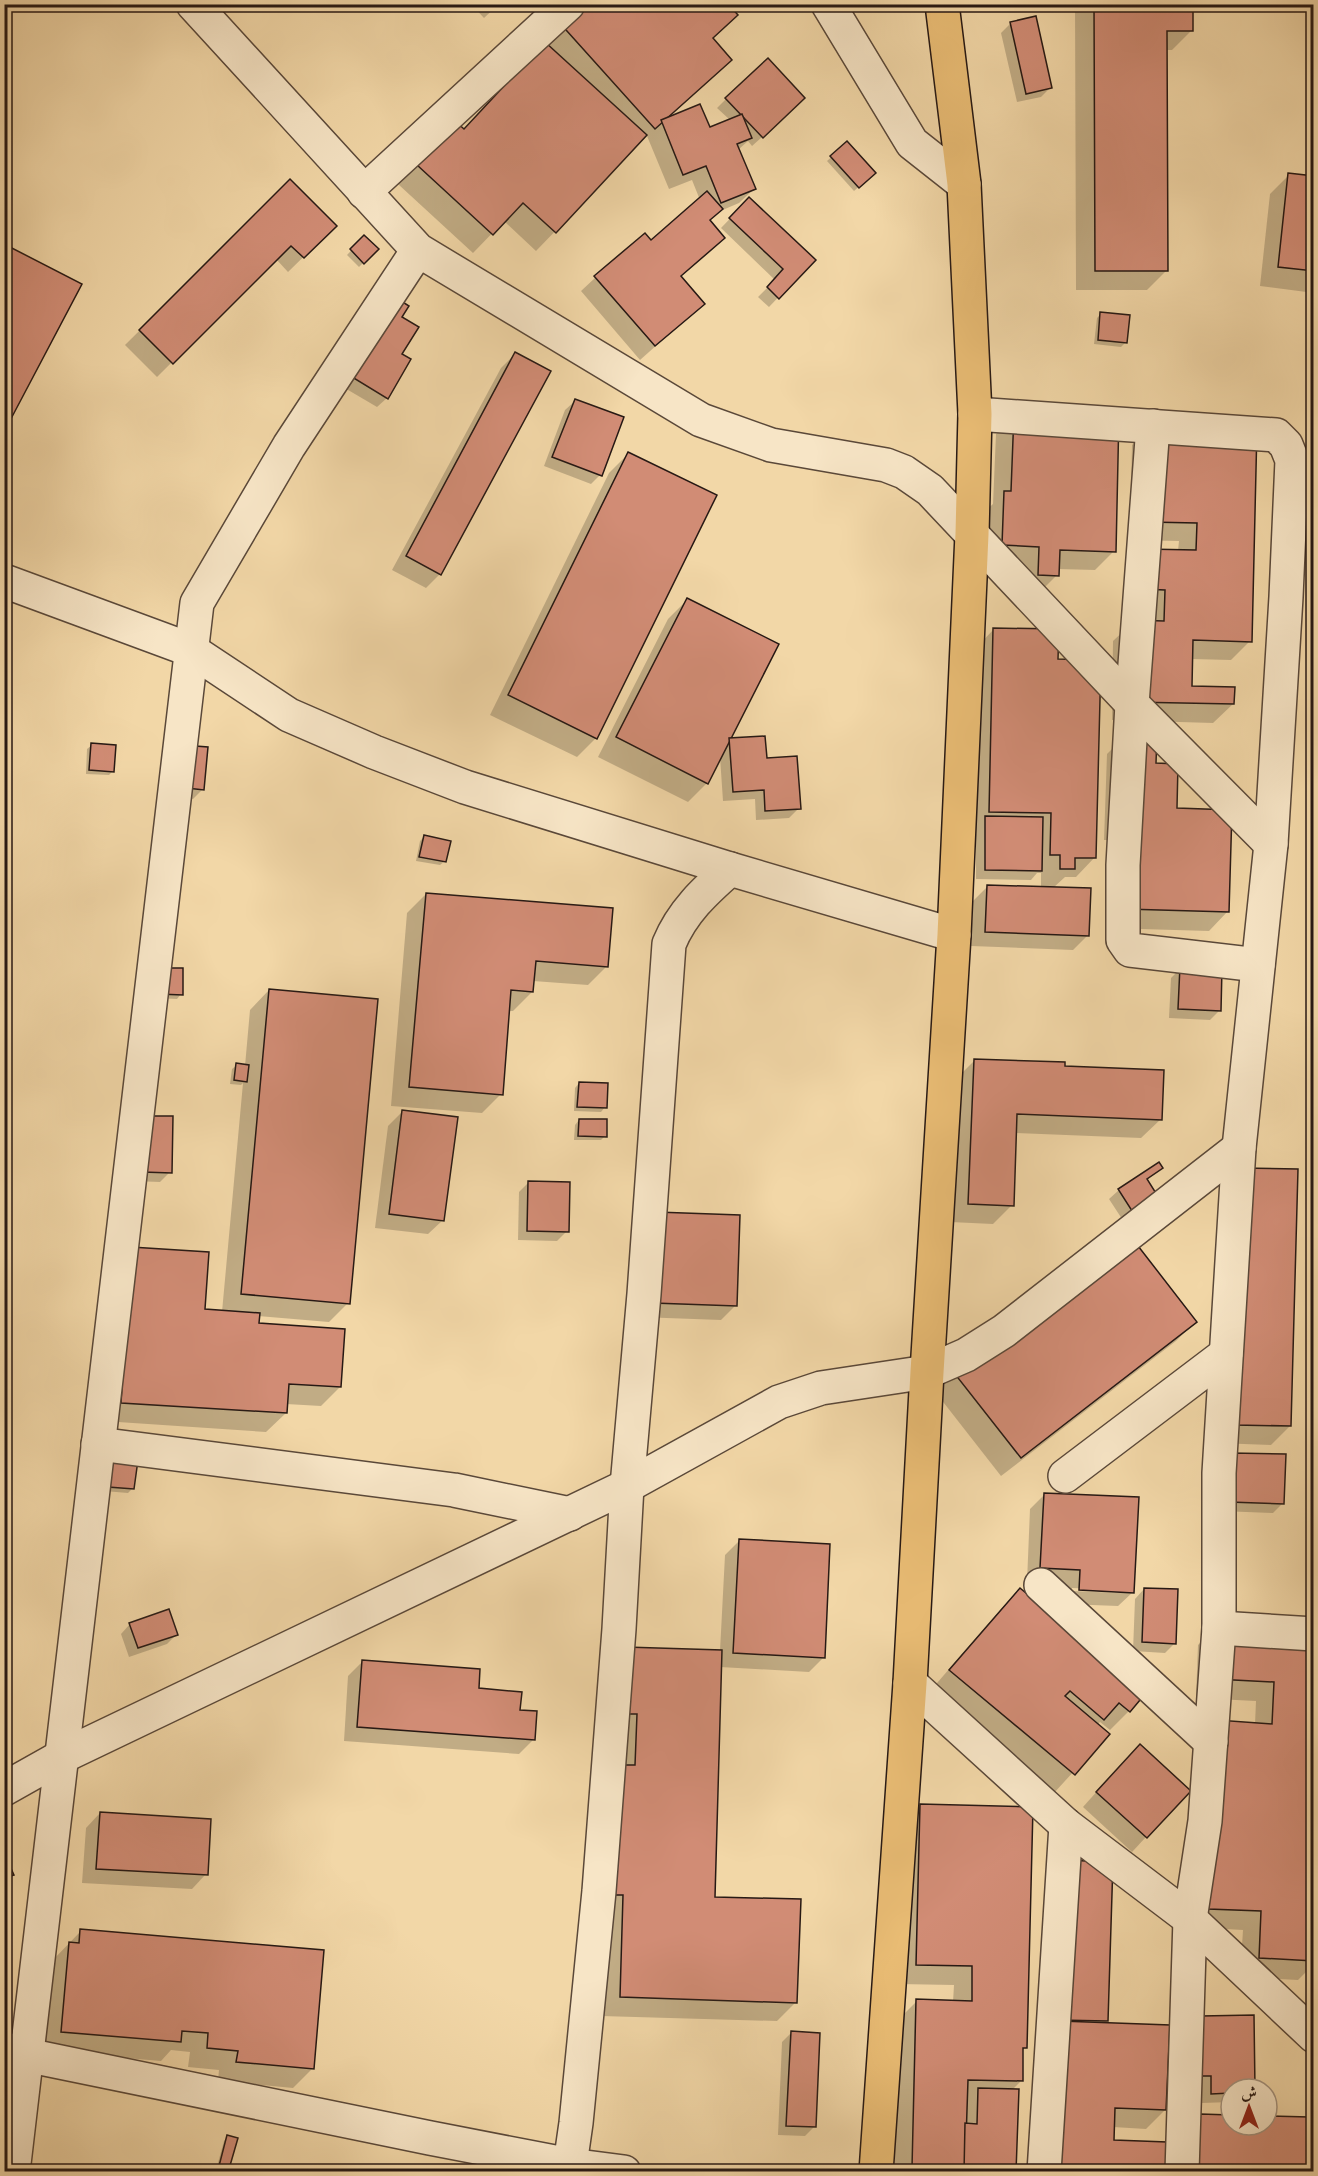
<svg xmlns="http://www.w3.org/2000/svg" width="1318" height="2176" viewBox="0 0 1318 2176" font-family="'Sorts Mill Goudy',Amiri,serif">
<rect width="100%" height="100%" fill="#f2d7a7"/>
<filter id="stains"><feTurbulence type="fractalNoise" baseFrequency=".00333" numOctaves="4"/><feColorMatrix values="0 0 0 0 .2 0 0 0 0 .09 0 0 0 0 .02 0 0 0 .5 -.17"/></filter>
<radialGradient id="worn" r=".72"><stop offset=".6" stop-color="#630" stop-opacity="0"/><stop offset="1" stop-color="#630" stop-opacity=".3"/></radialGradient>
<g fill="#0003" fill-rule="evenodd">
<path d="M471,4H499L484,18Z"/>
<path d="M1075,4H1191V31L1172,50H1165L1166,271L1147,290H1076Z"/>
<path d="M550,12L712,39L730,60L666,119L709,129L730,120L717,108L726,99L794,108L752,146L748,141L738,150L754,189L739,203L718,212L709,221L723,238L680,277L703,304L640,360L581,291L596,277L651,242L700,200L692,180L669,189L647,136L536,251L504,221L473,253L386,173L464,131L526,63Z"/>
<path d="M1011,23L1050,88L1041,97L1017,102L1001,33Z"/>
<path d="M847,143L874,173L854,191L827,161Z"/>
<path d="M1289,175L1314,177V293L1260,286L1270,194Z"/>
<path d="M290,181L335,226L288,272L276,259L157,377L125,345Z"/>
<path d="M749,199L814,260L769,307L758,297L775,280L721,228Z"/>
<path d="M364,237L377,249L359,267L347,255Z"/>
<path d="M1101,314L1126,342L1121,347L1094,344L1097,318Z"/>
<path d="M400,317L387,398L377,407L343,387Z"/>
<path d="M515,354L440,574L426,588L392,570L501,368Z"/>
<path d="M575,401L600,475L591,484L544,466L565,410Z"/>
<path d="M1015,415L1114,551L1095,570L1058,569L1057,575L1038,594L983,564L985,511L993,504L996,434Z"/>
<path d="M1151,426L1256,428L1250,641L1231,660L1191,659L1190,687L1233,704L1213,723L1112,720L1113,641L1147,609L1178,551L1179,541L1130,540L1132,445Z"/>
<path d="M628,454L596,738L577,757L490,715L609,473Z"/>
<path d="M687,600L729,740L766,760L799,808L789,818L756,820L755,799L723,801L720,757L707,783L688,802L598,757L668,619Z"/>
<path d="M994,629L1056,661L1095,857L1076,877H1065L1053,888L1088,935L1073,950L971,946L973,901L988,886L1041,888V873H1037L1031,880L976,879V830H970L975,649Z"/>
<path d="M1126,735L1154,765L1175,810L1228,911L1209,931L1106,928L1109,840H1104L1107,754Z"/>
<path d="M92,745L113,771L109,775L86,774L87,749Z"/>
<path d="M173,756L203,789L193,799L169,796Z"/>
<path d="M424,837L445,861L440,865L416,861L420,841Z"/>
<path d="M426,894L607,966L588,985L533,981L532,992L513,1011H508L501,1094L482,1113L391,1106L407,913Z"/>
<path d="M1181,968L1219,1011L1210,1020L1169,1018L1171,978Z"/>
<path d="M182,970L181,994L177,999L154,998Z"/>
<path d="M269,990L348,1303L329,1322L258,1316L257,1325L340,1387L321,1406L286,1404V1413L266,1432L103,1421L113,1267L204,1311L222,1312L243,1083L241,1085L230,1084L232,1069L237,1065L245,1066L250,1010Z"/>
<path d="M975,1060L1063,1067L1161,1119L1141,1138L1015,1133L1012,1205L993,1224L950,1222L955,1080Z"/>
<path d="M579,1083L605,1107L601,1112L574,1111L575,1088Z"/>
<path d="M403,1111L443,1220L428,1234L375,1228L388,1126Z"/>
<path d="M579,1120L605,1136L601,1140H574L575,1125Z"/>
<path d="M135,1127L170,1172L160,1182L133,1181Z"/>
<path d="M1161,1168L1146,1181L1157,1197L1124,1222L1109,1199L1119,1190Z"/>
<path d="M1242,1169L1290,1426L1271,1445L1216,1443Z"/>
<path d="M529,1182L567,1231L557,1241L518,1240L519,1192Z"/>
<path d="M642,1228L736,1305L721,1320L639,1317Z"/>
<path d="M1195,1322L1176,1341L1001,1476L933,1389L952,1370Z"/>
<path d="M112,1459L133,1488L128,1493L104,1491Z"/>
<path d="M1222,1464L1283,1503L1273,1513L1220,1511Z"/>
<path d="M1044,1495L1133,1592L1118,1606L1065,1604L1066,1584L1027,1582L1030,1509ZM1072,1588L1121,1590V1593L1072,1591Z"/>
<path d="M739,1541L824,1657L809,1672L720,1667L714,1898L796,2002L777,2021L601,2016L606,1668L720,1651L725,1555Z"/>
<path d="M1144,1589L1175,1643L1165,1653L1133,1651L1135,1599Z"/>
<path d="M1020,1590L1129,1711L1110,1730L1100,1722L1097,1725L1108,1734L1054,1793L931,1690L1001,1609Z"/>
<path d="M130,1624L176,1635L167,1644L129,1657L121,1634Z"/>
<path d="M1218,1625L1314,1630V1964L1298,1980L1240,1977L1243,1930L1190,1927L1255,1724L1256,1701L1196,1698L1198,1645Z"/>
<path d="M363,1661L477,1690L519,1711L533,1740L519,1754L344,1741L348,1676Z"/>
<path d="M1125,1760L1146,1837L1132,1852L1083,1807Z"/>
<path d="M921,1805L1025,2047L1022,2051L1021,2081L1012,2090L1015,2172H894L898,2020L917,2001L953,2002L954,1985L898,1984L902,1824Z"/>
<path d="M100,1813L206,1874L192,1889L82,1883L86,1828Z"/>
<path d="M1048,1876L1107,2021L1103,2024L1165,2110L1146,2129L1113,2127L1036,2172Z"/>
<path d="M81,1931L312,2069L293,2088L218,2081L219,2070L188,2067L190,2052L171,2050L161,2061L43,2051L50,1963Z"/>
<path d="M1192,2027L1254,2089H1231V2102L1202,2103V2085H1193Z"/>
<path d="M791,2033L814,2127L805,2136L778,2135L782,2042Z"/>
<path d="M228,2136V2168L225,2172H219L216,2170L224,2141Z"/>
<path d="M161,2168L162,2172H150Z"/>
</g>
<g fill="#d18c75" stroke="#271914" stroke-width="1.5">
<path d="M556,4H728L738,15L713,38L732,60L655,129L549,11Z"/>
<path d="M1094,4H1193V31H1167L1168,271H1095Z"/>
<path d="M1036,16L1052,88L1026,94L1010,22Z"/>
<path d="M545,42L647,135L556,233L523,203L493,235L404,153L443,110L464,129Z"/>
<path d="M768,58L805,98L763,138L725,98Z"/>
<path d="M700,104L710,127L742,114L752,138L737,144L756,189L721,203L706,166L683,175L661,120Z"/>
<path d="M847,141L876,173L859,188L830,156Z"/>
<path d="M1288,173L1314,176V271L1278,267Z"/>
<path d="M290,179L337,226L304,258L291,246L173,364L139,330Z"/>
<path d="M707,191L723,209L710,220L725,238L681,276L705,304L655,346L594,276L645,233L651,240Z"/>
<path d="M749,197L816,260L779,299L767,287L783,269L729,218Z"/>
<path d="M364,235L379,249L364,264L350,249Z"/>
<path d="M4,244L82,284L4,432Z"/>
<path d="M398,299L409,306L402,317L419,327L402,354L411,359L388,399L352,377Z"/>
<path d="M1100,312L1130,315L1127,343L1098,340Z"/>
<path d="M515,352L551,371L441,575L406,556Z"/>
<path d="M575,399L624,417L602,476L552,457Z"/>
<path d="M1014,413H1119L1116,552L1060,550L1059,576L1038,575L1039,547L1002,545L1004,491H1011Z"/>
<path d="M1151,424L1257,427L1252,642L1193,640L1192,686L1235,687L1234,704L1130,702L1132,620L1164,621L1165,590L1143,589L1145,549L1196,550L1197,523L1148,522Z"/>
<path d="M628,452L717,495L597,739L508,695Z"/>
<path d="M687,598L779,644L708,784L616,737Z"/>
<path d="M993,628L1059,629L1058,659L1101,660L1096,858H1075V869H1060V855H1050L1051,813L989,812Z"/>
<path d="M1126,733L1157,735L1156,763L1178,764L1177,808L1232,810L1229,912L1125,909Z"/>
<path d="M765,736L767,758L797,756L801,809L765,811L764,790L733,792L729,738Z"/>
<path d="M91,743L116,745L114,772L89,770Z"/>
<path d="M182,745L208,747L204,790L178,787Z"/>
<path d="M985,816L1043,817L1042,871L985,870Z"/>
<path d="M424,835L451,841L446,862L419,857Z"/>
<path d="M987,885L1091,888L1089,936L985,932Z"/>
<path d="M426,893L613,908L608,967L536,961L533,992L511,990L503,1095L409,1087Z"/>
<path d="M1180,966L1222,968L1221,1011L1178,1009Z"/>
<path d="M159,968H183V995L158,994Z"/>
<path d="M269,989L378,999L350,1304L241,1294Z"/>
<path d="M974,1059L1065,1062V1066L1164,1070L1162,1120L1017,1114L1014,1206L968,1204Z"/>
<path d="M236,1063L249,1065L247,1082L234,1080Z"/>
<path d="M579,1082L608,1083L607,1108L577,1107Z"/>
<path d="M402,1110L458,1117L444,1221L389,1214Z"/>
<path d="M144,1116H173L172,1173L142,1172Z"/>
<path d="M579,1119H607V1137L578,1136Z"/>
<path d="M1159,1162L1163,1168L1147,1179L1159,1198L1134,1214L1118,1189Z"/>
<path d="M1241,1168L1298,1169L1291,1426L1235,1425Z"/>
<path d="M528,1181L570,1182L569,1232L527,1231Z"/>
<path d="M656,1212L740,1215L737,1306L653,1303Z"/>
<path d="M1128,1233L1197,1322L1021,1458L951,1369Z"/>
<path d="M131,1247L209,1252L205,1309L260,1313L259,1323L345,1329L341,1387L289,1384L287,1413L121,1403Z"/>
<path d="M1231,1453L1286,1454L1284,1504L1229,1502Z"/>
<path d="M111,1457L138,1460L134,1489L108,1487Z"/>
<path d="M1044,1493L1139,1497L1134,1593L1079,1590L1080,1570L1040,1568Z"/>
<path d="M739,1539L830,1544L825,1658L733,1653Z"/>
<path d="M1020,1588L1145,1694L1130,1712L1119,1703L1104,1720L1070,1691L1065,1696L1110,1734L1075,1775L949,1670Z"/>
<path d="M1144,1588L1178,1589L1176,1644L1142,1642Z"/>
<path d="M169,1609L178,1635L138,1648L129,1623Z"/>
<path d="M1217,1624L1314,1629V1961L1259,1958L1261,1911L1208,1909L1217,1720L1272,1724L1274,1682L1215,1679Z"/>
<path d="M625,1647L722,1650L715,1897L801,1899L797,2003L620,1997L623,1895H610L614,1765H635L637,1714H623Z"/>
<path d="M362,1660L480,1669L479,1688L522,1692L520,1710L537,1711L535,1740L357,1727Z"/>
<path d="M1140,1744L1191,1791L1147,1838L1096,1792Z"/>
<path d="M920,1804L1033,1807L1027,2048H1023V2081L968,2080L965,2170L912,2168L916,1999L972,2001V1966L916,1965Z"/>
<path d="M100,1812L211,1819L208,1875L96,1869Z"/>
<path d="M4,1853L14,1875L4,1878Z"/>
<path d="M1062,1860L1113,1862L1108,2021L1057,2020Z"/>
<path d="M80,1929L324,1950L314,2069L236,2062L238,2051L207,2048L208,2033L182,2031L181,2042L61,2032L69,1942L79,1943Z"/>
<path d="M1254,2015L1255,2089H1231V2093L1211,2094V2076H1202L1201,2016Z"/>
<path d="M1060,2021L1170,2025L1166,2110L1115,2108L1114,2140L1167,2142L1166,2172H1053Z"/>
<path d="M791,2031L820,2033L816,2127L786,2126Z"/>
<path d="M978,2088L1019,2089L1016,2172H964L965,2123L977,2124Z"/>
<path d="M1200,2114L1231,2115V2125H1267V2116L1309,2117L1307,2172H1198Z"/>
<path d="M227,2135L238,2138L229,2169L219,2166Z"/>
<path d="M588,2164L702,2172H587Z"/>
</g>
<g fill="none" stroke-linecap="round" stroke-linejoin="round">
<g stroke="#5a4839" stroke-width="36">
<g id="minor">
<path d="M193,4L418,250L701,420L771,445L886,465L904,472L930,490L1132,704L1271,844"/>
<path d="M828,4L912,143L964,184"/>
<path d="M364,192L568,4"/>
<path d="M975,414L1276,435L1286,445L1292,460L1286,597L1271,844L1239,1148L1219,1473V1628L1205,1821L1190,1919L1182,2172"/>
<path d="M1153,426L1132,704L1123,865V940L1130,950L1258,965"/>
<path d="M4,581L191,650L289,715L374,752L465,787L730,869L954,935"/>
<path d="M98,1444L454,1490L570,1514"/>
<path d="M1065,1476L1226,1354"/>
<path d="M1041,1585L1211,1742"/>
<path d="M1219,1628L1314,1634"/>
<path d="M910,1683L1066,1825L1190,1919L1314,2036"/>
<path d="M4,1789L61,1757L627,1486L779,1402L821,1388L927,1372L966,1355L1004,1331L1239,1148"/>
<path d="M6,2049L26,2055L430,2138L570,2165L624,2172"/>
<path d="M13,2172L197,603L289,446L418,250"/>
<path d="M569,2172L576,2123L599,1891L619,1629L627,1486L644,1294L669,944C682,912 705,891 730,869"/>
<path d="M1044,2172L1066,1825"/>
</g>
</g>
<g stroke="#271914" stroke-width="36">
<path id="major" d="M876,2172L910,1683L927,1372L954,935L972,534L975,414L964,184L942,4"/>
</g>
<use href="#minor" stroke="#f7e5c6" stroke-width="33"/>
<use href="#major" stroke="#e9bc74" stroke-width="33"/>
</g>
<rect width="1318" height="2176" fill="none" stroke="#f2d7a7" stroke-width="24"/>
<rect x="6" y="6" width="1306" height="2164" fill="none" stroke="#271914" stroke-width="3"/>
<rect x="12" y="12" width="1294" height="2152" fill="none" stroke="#271914" stroke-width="1.5"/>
<g transform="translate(1249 2107)"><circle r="28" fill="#f7e5c6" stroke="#a4937f" stroke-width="1.5"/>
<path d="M0-4.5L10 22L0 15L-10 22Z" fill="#8f2418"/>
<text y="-9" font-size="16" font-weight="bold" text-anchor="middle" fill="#271914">ش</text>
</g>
<rect width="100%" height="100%" filter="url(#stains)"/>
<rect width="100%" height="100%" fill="url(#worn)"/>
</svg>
